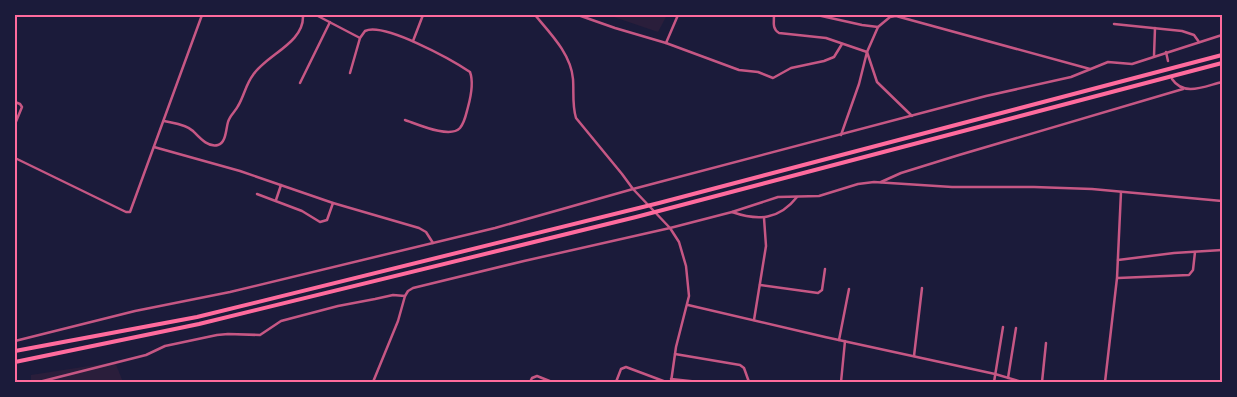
<svg xmlns="http://www.w3.org/2000/svg" width="1237" height="397" viewBox="0 0 1237 397" font-family="Montserrat,sans-serif">
<rect width="100%" height="100%" fill="#1b1b3a"/>
<g fill="#2a1e3b">
<path d="M608,15H667L658,32Z"/>
<path d="M115,362L123,382H31V375Z"/>
</g>
<g fill="none" stroke-linecap="round" stroke-linejoin="round">
<g stroke="#c65784" stroke-width="2.5">
<path d="M295,15L303,16"/>
<path d="M316,15L360,38"/>
<path d="M535,15C550,33 571,54 573,79C574,92 572,105 576,118L622,174L633,189L670,228L679,242L686,266L689,296L676,347L671,382"/>
<path d="M578,15L615,28L666,43L739,70L758,72L773,78L791,68L824,61L834,57L842,44"/>
<path d="M774,15C774,22 772,29 779,33L826,38L867,52L877,82L912,116"/>
<path d="M817,15L862,25L878,27L890,17L896,16L1090,69"/>
<path d="M1114,24L1182,31L1194,35L1199,42"/>
<path d="M413,41L423,15"/>
<path d="M666,43L678,15"/>
<path d="M1166,52L1168,61"/>
<path d="M1154,56L1155,28"/>
<path d="M350,73L360,38L365,31C384,22 452,60 470,72C474,83 471,96 468,107C466,114 465,122 460,128C450,139 417,124 405,120"/>
<path d="M1172,79C1184,97 1205,86 1222,82"/>
<path d="M300,83L330,22"/>
<path d="M15,102L20,104L22,107L15,124"/>
<path d="M164,121C172,123 186,124 193,131C199,137 208,148 218,145C226,143 226,129 228,122C230,115 235,112 238,106C244,96 246,84 253,75C266,55 304,43 303,16"/>
<path d="M841,135L859,84L867,52L878,27"/>
<path d="M154,147L240,171L333,203L419,228L426,232L433,243"/>
<path d="M15,158L126,212H130L202,15"/>
<path d="M881,182L901,173L959,155L1183,89"/>
<path d="M257,194L302,211L320,222L327,220L333,203"/>
<path d="M276,200L281,185"/>
<path d="M732,212C758,221 779,220 797,197"/>
<path d="M1118,260L1174,253L1222,250"/>
<path d="M1118,278L1189,275L1193,270L1195,252"/>
<path d="M760,285L818,293L822,290L825,269"/>
<path d="M688,305L825,337L995,374L1022,382"/>
<path d="M754,320L766,246L764,218"/>
<path d="M839,340L849,289"/>
<path d="M15,341L135,311L230,292L495,228L633,189L986,96L1071,77L1108,62L1132,64L1222,35"/>
<path d="M675,354L740,365L744,368L749,382"/>
<path d="M914,356L922,288"/>
<path d="M1008,378L1016,328"/>
<path d="M671,379L699,382"/>
<path d="M39,382L146,355L165,346L217,335L228,334L260,335L281,321L338,306L375,299L393,295L405,296"/>
<path d="M373,382L398,321L405,296L408,291L413,288L524,261L670,228L732,212L778,197L819,196L858,184L874,182L952,187H1034L1092,189L1222,201"/>
<path d="M530,382L532,378L537,376L552,382"/>
<path d="M616,382L621,369L626,367L666,382"/>
<path d="M841,382L845,341"/>
<path d="M994,382L1003,327"/>
<path d="M1042,382L1046,343"/>
<path d="M1105,382L1117,278L1121,192"/>
</g>
<g stroke="#ff6b9d" stroke-width="4">
<path d="M15,351L197,317L659,203L1222,55"/>
<path d="M15,362L199,324L636,217L1222,63"/>
</g>
</g>
<rect width="1237" height="397" fill="none" stroke="#1b1b3a" stroke-width="32"/>
<rect x="16" y="16" width="1205" height="365" fill="none" stroke="#ff6b9d" stroke-width="2"/>
</svg>
